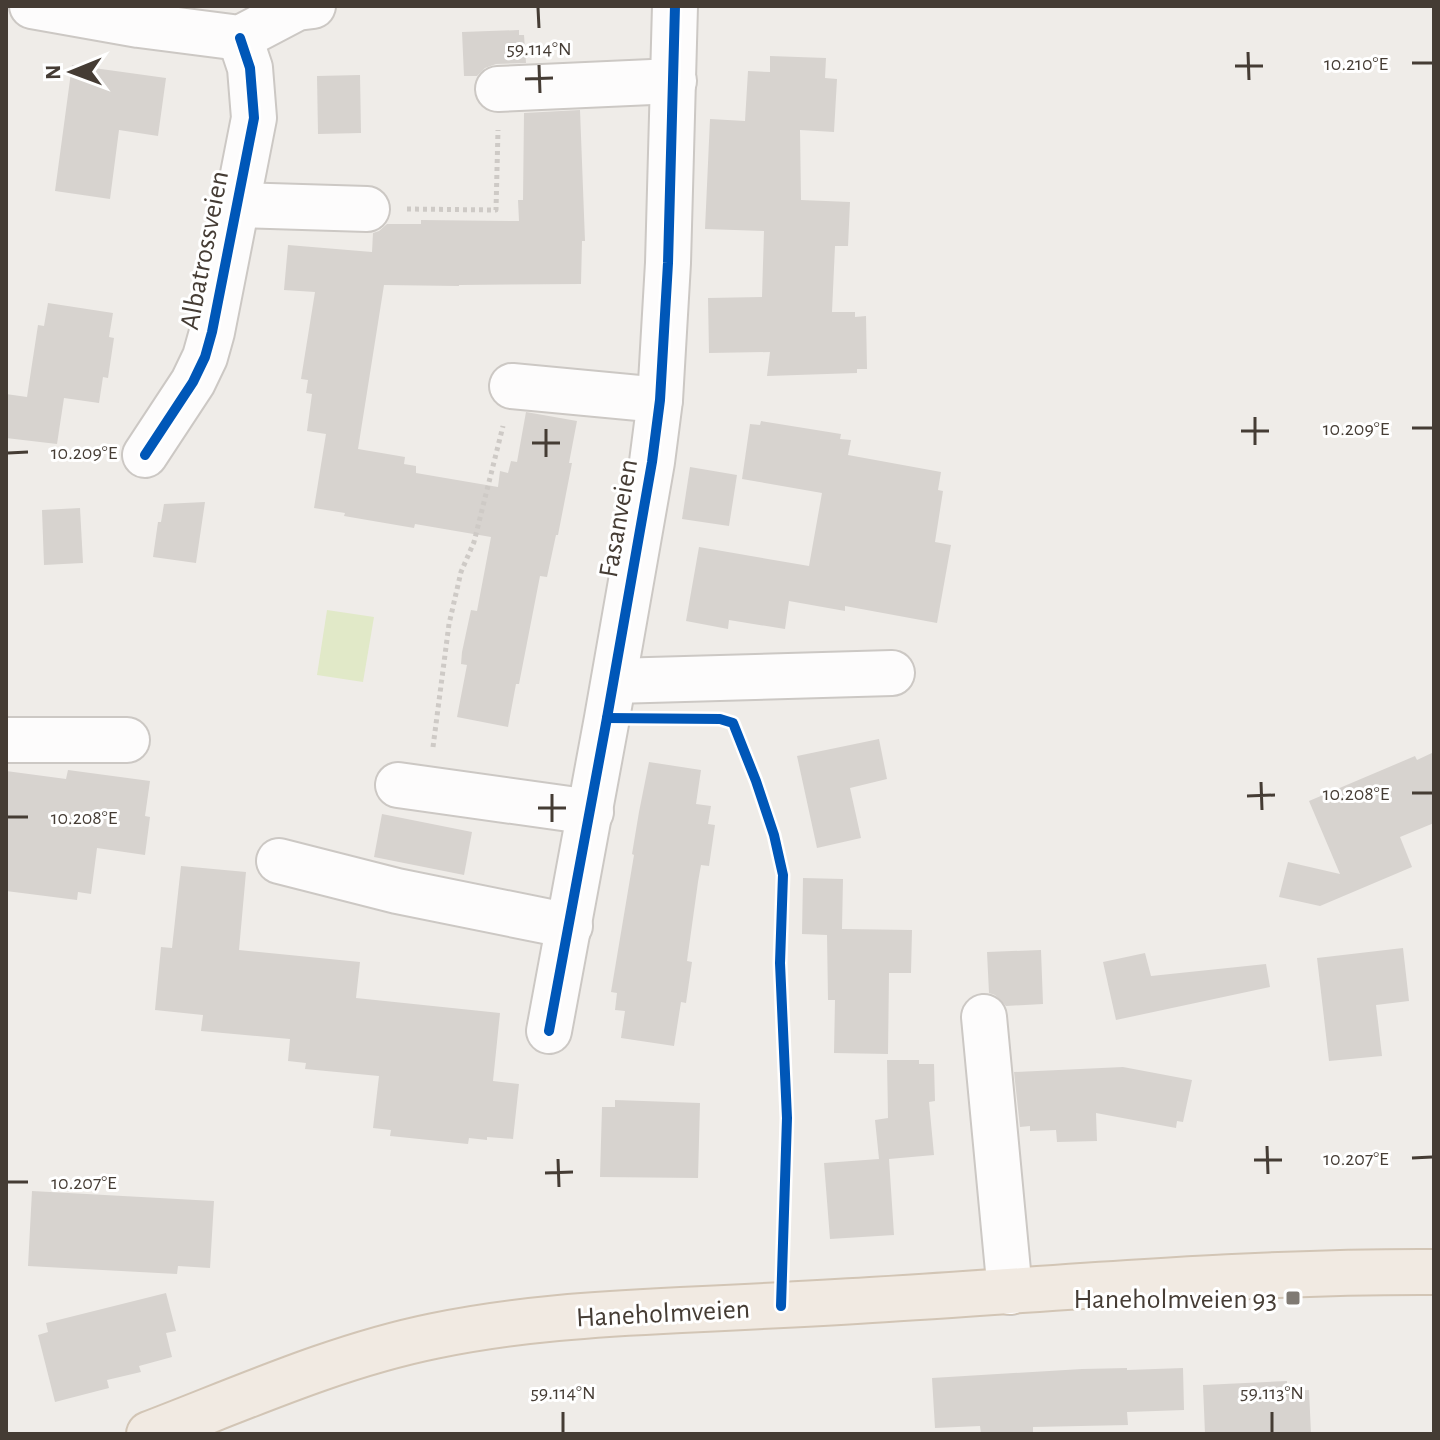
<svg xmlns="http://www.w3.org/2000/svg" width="1440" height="1440" viewBox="0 0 1440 1440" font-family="'Alegreya Sans',sans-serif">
<rect width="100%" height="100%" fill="#efece8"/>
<path fill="#e1e9c8" d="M327,610L374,617L363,682L317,675Z"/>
<g fill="#d7d3cf">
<path d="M519,30V35H524L526,63L496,64L485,68L477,76H464L462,32Z"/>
<path d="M770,56L826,58L825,78L837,79L834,132L800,130L801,200L850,202L848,246H835L832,312H855V317L866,316L867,369H857V373L767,376L770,352L709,353L708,298L762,297L764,231L705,229L710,119L745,121L748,71L770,72Z"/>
<path d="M72,65L166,78L158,136L119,130L110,199L55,191Z"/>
<path d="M360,75L361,133L318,134L317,76Z"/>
<path d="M580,110L585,241H582L581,284L459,285V286L384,285L358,449L405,457L404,464L416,466V473L498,487L500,471L508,473L511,461L517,462L526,412L577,421L569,463H572L558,535H556L547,577L540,576L519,684H516L508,727L457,717L467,665L461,664L462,652L471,610L477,611L491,537L415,524L414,528L344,516L345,513L314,508L326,434L307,431L312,394L306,393L308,380L301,379L315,292L284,290L288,245L372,252L373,233L379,231L387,224H421V220L519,221L518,200H523L524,113Z"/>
<path d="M48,303L113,313L109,337L114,338L108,378L103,377L99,403L64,398L57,444L6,438V394L27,397L38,325L44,326Z"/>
<path d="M761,421L841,434L840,439L851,440L848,455L941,472L938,490L943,491L935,542L951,545L937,623L845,606V611L789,601L785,629L729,620L728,629L686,621L699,547L809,566L822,493L742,479L750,424L760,425Z"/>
<path d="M690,467L737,475L729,526L682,519Z"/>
<path d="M205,502L196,563L153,557L158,522H161L164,504Z"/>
<path d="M80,508L83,563L44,565L42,510Z"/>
<path d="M879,739L887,779L850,788L861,838L817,848L797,756Z"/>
<path d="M1434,752V823L1400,837L1412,867L1320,906L1279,897L1288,862L1340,874L1309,801L1415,756L1417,760Z"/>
<path d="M649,762L701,770L696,804L711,806L708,824L715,825L709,866L701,865L698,882L687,961L692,962L686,1003L681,1002L674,1046L621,1038L625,1011L615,1010L617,993L611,992L634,855L632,854L639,812Z"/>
<path d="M68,770L150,781L145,816L150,817L145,855L97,848L91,894L78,892L77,900L6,891V771L66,779Z"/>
<path d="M382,814L472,832L464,875L374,857Z"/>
<path d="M181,866L246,872L239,950L360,962L356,998L500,1013L493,1081L519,1084L513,1139L487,1137V1140L469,1138L468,1144L390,1136L391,1130L373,1128L379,1076L305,1069L306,1063L288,1061L290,1039L201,1031L203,1015L155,1010L161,947L172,948Z"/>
<path d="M803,878L843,879L842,929L912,930L911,973H889L888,1054L834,1053L835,1000H828L827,935L802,934Z"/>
<path d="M1403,948L1409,1001L1376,1005L1382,1056L1329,1061L1317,958Z"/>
<path d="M1041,950L1043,1004L1006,1006L995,995L989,993L987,952Z"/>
<path d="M1145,953L1151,976L1266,964L1270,987L1116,1020L1103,962Z"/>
<path d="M887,1060H919V1064H934L935,1101L929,1102L934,1155L889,1159L894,1235L830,1239L824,1163L879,1159L875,1120L888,1118Z"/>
<path d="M1123,1067L1192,1080L1183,1122L1177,1121L1176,1128L1096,1113L1097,1141L1057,1142L1056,1130L1030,1131V1126L1020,1127L1014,1072Z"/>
<path d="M615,1100L700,1103L698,1178L600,1177L602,1107H615Z"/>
<path d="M32,1191L214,1201L210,1268L178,1266L177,1274L28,1266Z"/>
<path d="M166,1293L176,1331L166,1333L172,1357L139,1366L141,1372L107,1380L109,1388L55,1402L38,1335L48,1332L46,1323Z"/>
<path d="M1127,1368V1370L1183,1368L1184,1410L1127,1412L1128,1425L1033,1427V1434H981L980,1426L935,1428L932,1378L1082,1369Z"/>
<path d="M1287,1381V1391L1309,1390L1311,1434H1205L1203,1385Z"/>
</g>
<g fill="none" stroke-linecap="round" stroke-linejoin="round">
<g stroke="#ccc8c4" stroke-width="48">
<g id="minor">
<path d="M32,6L139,25L240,38L297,8L313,6"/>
<path d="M498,89L674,81"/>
<path d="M237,205L367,209"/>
<path d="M512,386L660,400"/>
<path d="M145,455L193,382L205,357L212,332L254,118L250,68L240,38"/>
<path d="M614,681L892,673"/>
<path d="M6,740H127"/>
<path d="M398,785L591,812"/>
<path d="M279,861L397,891L570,926"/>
<path d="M984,1017L1010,1292"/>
<path d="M549,1031L607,718L652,462L660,400L668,263L675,6"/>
</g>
</g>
<g stroke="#d2c5b5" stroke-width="48">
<path id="major" d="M149,1434C243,1398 336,1356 434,1336C516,1319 598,1314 681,1310C745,1307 808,1304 871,1300C1058,1289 1246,1271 1434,1272"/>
</g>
<g stroke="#cecac6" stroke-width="5" stroke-dasharray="4 4" stroke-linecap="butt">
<path d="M407,209L496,210L498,130"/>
<path d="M433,747L449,624L461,572L474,542L503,426"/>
</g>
<use href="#minor" stroke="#fdfcfc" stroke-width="44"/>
<use href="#major" stroke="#f1eae2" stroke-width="44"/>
<g stroke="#fff" stroke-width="15">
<g id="cycleway">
<path d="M145,455L193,382L205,357L212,332L254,118L250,68L240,38"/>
<path d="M607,718L720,719L733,723L756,781L774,835L783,875L780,963L787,1118L781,1306"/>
<path d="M549,1031L607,718L652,462L660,400L668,263L675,6"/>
</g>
</g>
<use href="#cycleway" stroke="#0057b8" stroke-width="10"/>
</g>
<path fill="none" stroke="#453c34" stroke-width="3" d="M538,8L539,28M1248,52L1249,80M1412,63H1432M539,65L540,93M1235,66H1263M525,79L553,78M1255,417V445M1412,428H1432M546,429V457M1241,431H1269M532,443H560M8,453L28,452M1261,782L1262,810M1412,793H1432M552,794V822M1247,796L1275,795M538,808H566M8,817H28M1267,1146L1268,1174M1412,1158L1432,1157M558,1159L559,1187M1254,1160H1282M545,1173L573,1172M8,1182H28M563,1412V1432M1272,1412V1432"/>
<rect fill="#807a73" stroke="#fff" stroke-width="3" x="1285" y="1290" width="16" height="16" rx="4"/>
<g text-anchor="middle" stroke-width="6" stroke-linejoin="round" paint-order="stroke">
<g font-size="28" fill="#453c34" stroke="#fff">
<text transform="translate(203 250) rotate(-79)" y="10">Albatrossveien</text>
<text transform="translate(617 518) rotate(-80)" y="10">Fasanveien</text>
<text transform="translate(663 1312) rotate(-3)" y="10">Haneholmveien</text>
</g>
<g font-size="28" fill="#453c34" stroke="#fff" text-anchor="end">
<text x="1277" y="1308">Haneholmveien 93</text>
</g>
</g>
<g font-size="20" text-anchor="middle" fill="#453c34" stroke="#fff" stroke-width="6" stroke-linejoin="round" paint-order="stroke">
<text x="539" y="55">59.114°N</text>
<text x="1356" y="70">10.210°E</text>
<text x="1356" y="435">10.209°E</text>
<text x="84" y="459">10.209°E</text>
<text x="1356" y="800">10.208°E</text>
<text x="84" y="824">10.208°E</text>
<text x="1356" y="1165">10.207°E</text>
<text x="84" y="1189">10.207°E</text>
<text x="563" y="1399">59.114°N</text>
<text x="1272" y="1399">59.113°N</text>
</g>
<rect width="1440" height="1440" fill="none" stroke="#453c34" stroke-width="16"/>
<g transform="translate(72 72) rotate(269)" stroke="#ffffff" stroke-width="6" paint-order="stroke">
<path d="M0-6L14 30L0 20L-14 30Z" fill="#453c34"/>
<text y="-12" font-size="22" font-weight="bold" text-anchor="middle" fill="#453c34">N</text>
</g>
</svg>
